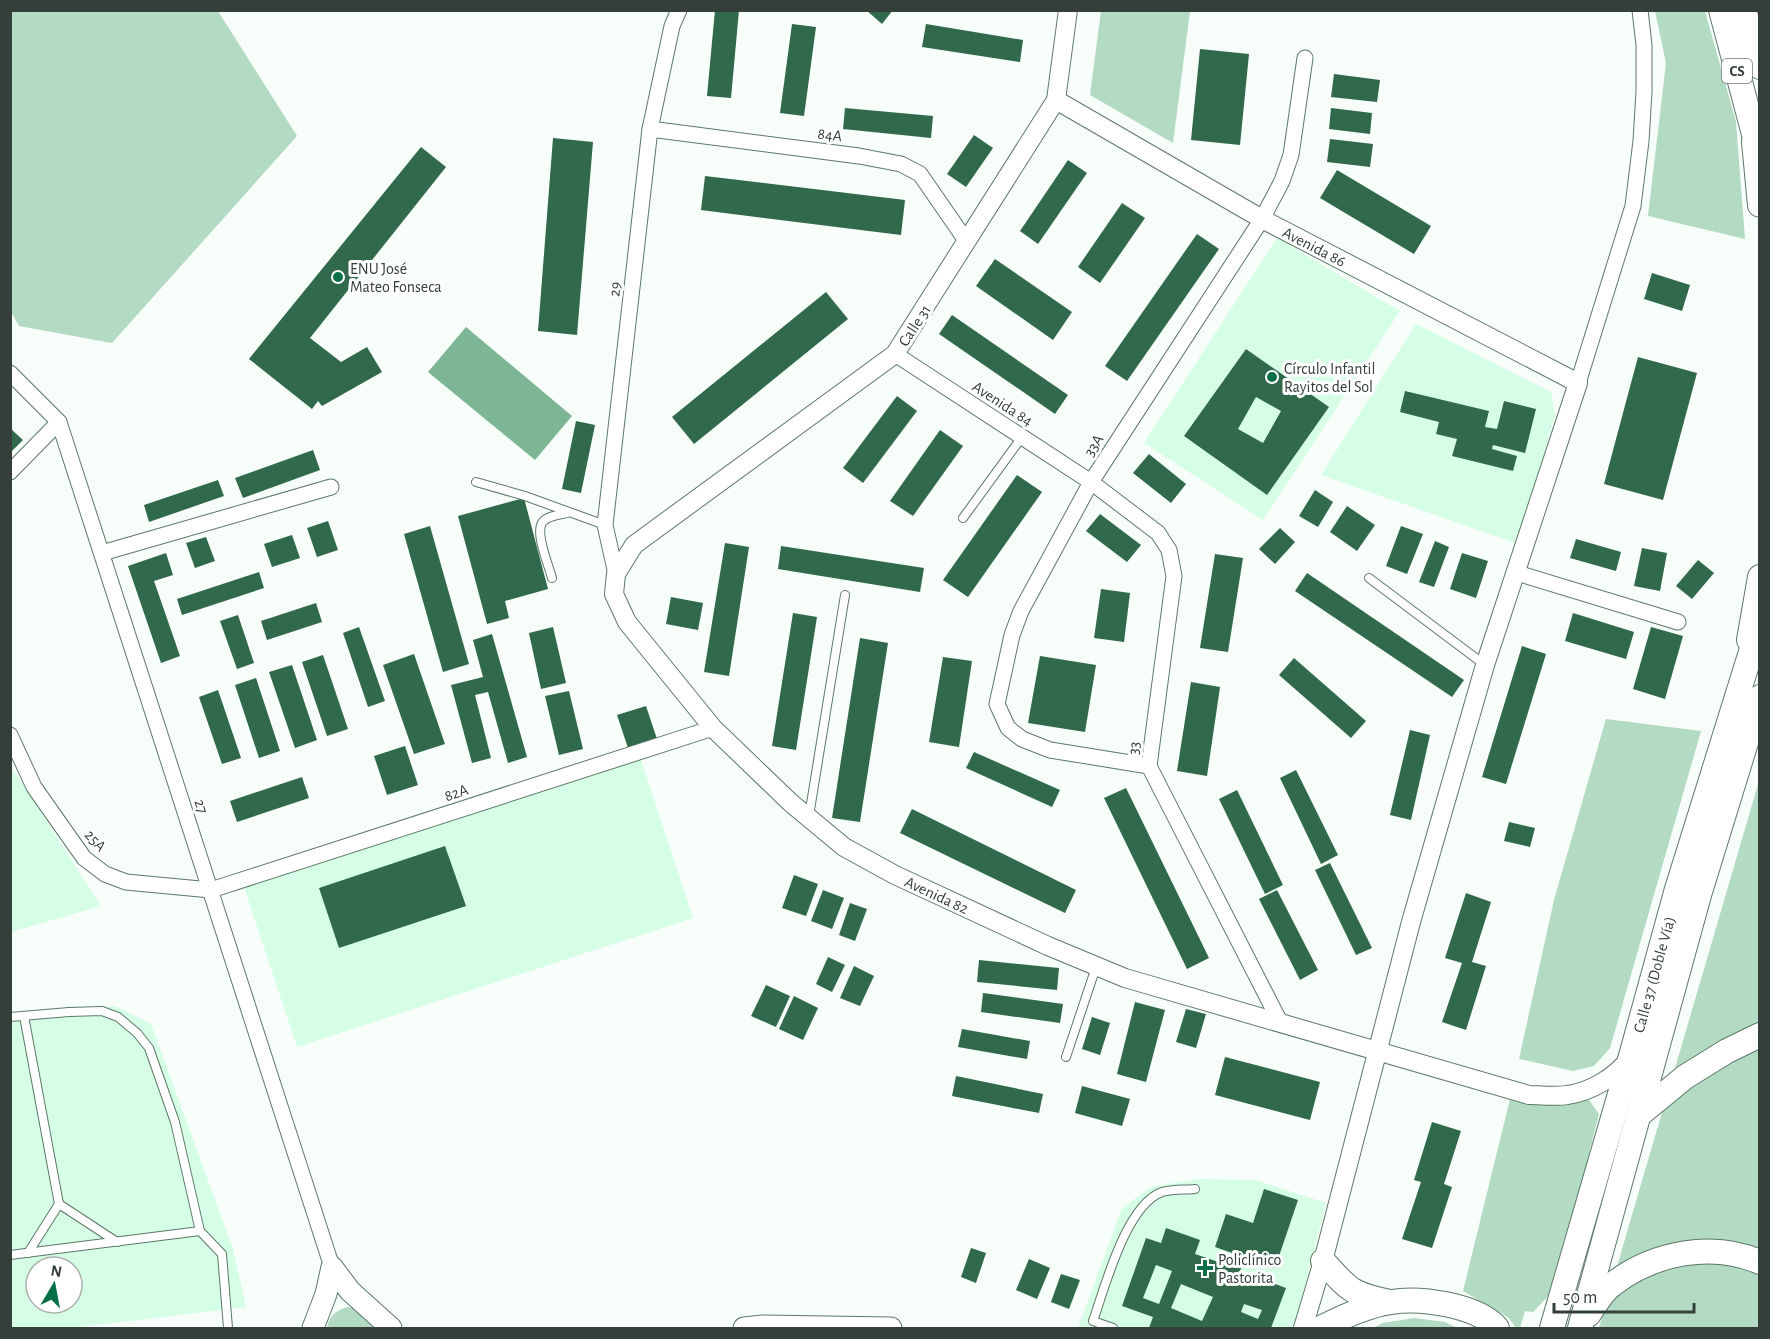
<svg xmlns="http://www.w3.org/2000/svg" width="1770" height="1339" viewBox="0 0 1770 1339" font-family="'Alegreya Sans',sans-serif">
<rect width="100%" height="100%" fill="#f7fdf9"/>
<g fill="#d6fee6" fill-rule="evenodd">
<path d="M1277,238L1400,311L1263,520L1144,443Z"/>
<path d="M1416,324L1551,392L1555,415L1518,544L1321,475Z"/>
<path d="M640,757L693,918L297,1047L244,887Z"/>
<path d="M11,766L101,906L11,932Z"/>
<path d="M115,1006L151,1024L233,1249L246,1307L71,1328H11V1015ZM36,1267H72V1303H36Z"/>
<path d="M1198,1179L1256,1180L1326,1203L1294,1328H1078L1122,1208L1151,1187Z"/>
</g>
<g fill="#b3dac2">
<path d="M10,11H218L297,136L112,343L19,326L11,312Z"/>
<path d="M1101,11H1190L1173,143L1090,95Z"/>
<path d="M1655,11H1705L1736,122L1745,239L1648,216L1666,63Z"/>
<path d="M1606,719L1701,731L1610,1048L1594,1066L1573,1071L1519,1059L1554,900Z"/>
<path d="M1759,781V1328H1599Z"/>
<path d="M1587,1097L1599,1114L1555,1289L1533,1312L1525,1311L1520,1328H1516L1509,1318L1463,1291L1510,1099C1543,1108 1554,1104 1587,1097Z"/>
<path d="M348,1307C358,1308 371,1318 372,1328H327C329,1316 336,1310 348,1307Z"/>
<path d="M1414,1318L1445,1322L1457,1328H1373L1383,1323Z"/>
</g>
<path fill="#7cb695" d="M466,327L572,416L535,460L428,372Z"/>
<g fill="#30694b" fill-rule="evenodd">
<path d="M715,10H739L731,98L707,96Z"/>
<path d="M866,10H893L882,24Z"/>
<path d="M792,24L816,27L804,116L780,113Z"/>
<path d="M926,24L1023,40L1020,62L922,47Z"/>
<path d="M1200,49L1249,54L1240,145L1191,140Z"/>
<path d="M1334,74L1380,80L1377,102L1331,97Z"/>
<path d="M845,108L933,116L931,138L843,129Z"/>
<path d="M1331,108L1372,113L1370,134L1329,129Z"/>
<path d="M974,135L993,148L966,187L947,174Z"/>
<path d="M553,138L593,142L577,335L538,331Z"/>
<path d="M1330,139L1373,144L1370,167L1327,162Z"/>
<path d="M421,147L446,167L310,338L341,362L367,347L382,372L322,406L318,401L312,409L249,359Z"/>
<path d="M1068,160L1087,173L1038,244L1020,231Z"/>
<path d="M1337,170L1431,226L1414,254L1320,198Z"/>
<path d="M705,176L905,200L901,235L701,210Z"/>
<path d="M1122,203L1145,218L1100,283L1078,267Z"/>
<path d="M1197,234L1219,249L1127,381L1105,366Z"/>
<path d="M995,259L1072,312L1053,340L976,286Z"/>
<path d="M1652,273L1690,285L1682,311L1644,299Z"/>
<path d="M826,292L848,319L694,444L672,417Z"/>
<path d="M952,315L1068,395L1055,414L939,334Z"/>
<path d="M1246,349L1329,407L1267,495L1184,436ZM1256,397L1281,411L1263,443L1238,429Z"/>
<path d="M1638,357L1697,373L1663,500L1604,484Z"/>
<path d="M1405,391L1489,411L1485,427L1497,429L1504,401L1536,409L1525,453L1493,445L1492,449L1517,456L1513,471L1452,456L1457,439L1436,434L1439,422L1400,412Z"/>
<path d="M897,396L917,411L863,483L843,468Z"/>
<path d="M576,421L595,425L581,493L562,489Z"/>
<path d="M10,428L23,440L10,453Z"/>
<path d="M940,430L963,446L913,516L890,501Z"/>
<path d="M313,450L320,470L243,498L235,478Z"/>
<path d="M1149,454L1186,484L1171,503L1133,473Z"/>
<path d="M1017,475L1042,492L968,597L943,580Z"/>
<path d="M218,480L224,496L149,522L144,505Z"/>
<path d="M1315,490L1333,502L1318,527L1299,516Z"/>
<path d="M524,498L548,589L505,601L509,618L487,624L458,516Z"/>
<path d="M1347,506L1375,525L1357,551L1330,532Z"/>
<path d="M1100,514L1141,545L1127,562L1086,531Z"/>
<path d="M328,521L338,550L317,557L307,528Z"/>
<path d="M430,526L469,664L443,672L404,534Z"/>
<path d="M1401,526L1423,534L1407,574L1386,566Z"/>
<path d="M1280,528L1295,542L1275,564L1259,549Z"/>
<path d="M292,535L300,558L272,567L264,544Z"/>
<path d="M206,537L215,561L195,568L186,543Z"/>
<path d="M1576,539L1621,552L1616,571L1570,558Z"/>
<path d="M1435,541L1449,547L1434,587L1419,582Z"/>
<path d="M725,543L749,547L729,676L704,672Z"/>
<path d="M781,546L924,568L920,592L778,569Z"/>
<path d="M1642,548L1667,553L1660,591L1634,586Z"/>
<path d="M166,553L173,575L154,581L180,656L161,663L128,566Z"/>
<path d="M1462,553L1488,561L1476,598L1450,589Z"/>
<path d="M1215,554L1243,558L1228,652L1200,648Z"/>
<path d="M1698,560L1714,573L1692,599L1676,586Z"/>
<path d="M259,572L264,588L182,615L177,599Z"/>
<path d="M1307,573L1464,680L1452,697L1295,591Z"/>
<path d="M1101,589L1130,593L1124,642L1094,638Z"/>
<path d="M671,597L703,603L698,630L666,624Z"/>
<path d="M316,603L322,622L267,640L261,621Z"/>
<path d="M793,613L817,617L796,750L772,746Z"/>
<path d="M1573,613L1634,632L1626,659L1565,641Z"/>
<path d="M238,615L254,663L237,669L220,621Z"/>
<path d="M359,627L385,701L368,707L343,633Z"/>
<path d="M553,627L566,683L541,689L529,633Z"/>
<path d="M1651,627L1683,636L1665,699L1633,689Z"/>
<path d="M492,634L527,757L508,763L488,692L475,695L491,758L472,763L451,685L483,677L473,640Z"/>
<path d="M860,638L888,643L860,822L832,818Z"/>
<path d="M1522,646L1546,654L1506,784L1482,777Z"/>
<path d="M414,654L445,744L414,754L383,665Z"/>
<path d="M323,655L348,729L327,736L302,662Z"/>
<path d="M1040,656L1096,665L1085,732L1028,723Z"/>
<path d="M943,657L972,661L959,747L929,742Z"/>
<path d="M1294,658L1366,721L1351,738L1279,675Z"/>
<path d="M292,665L317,740L295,748L269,672Z"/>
<path d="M256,678L280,751L259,758L235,685Z"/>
<path d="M1191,682L1220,687L1207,776L1177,771Z"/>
<path d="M218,690L241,758L222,764L199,697Z"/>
<path d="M569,691L583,749L559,755L545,696Z"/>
<path d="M646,706L657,739L628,748L617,715Z"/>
<path d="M1410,730L1430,735L1411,820L1390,815Z"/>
<path d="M405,746L418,785L387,795L374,756Z"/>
<path d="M974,752L1060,790L1052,807L966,768Z"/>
<path d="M1296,770L1338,855L1321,864L1280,778Z"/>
<path d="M302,777L309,798L237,822L230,801Z"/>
<path d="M1126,788L1209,958L1187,969L1104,798Z"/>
<path d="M1237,790L1283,885L1265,894L1219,799Z"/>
<path d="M912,809L1076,890L1065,913L900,833Z"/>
<path d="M1509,822L1535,828L1530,847L1504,841Z"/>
<path d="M445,846L466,906L339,948L319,888Z"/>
<path d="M1330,863L1372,948L1356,955L1315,870Z"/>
<path d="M794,875L818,884L806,916L782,908Z"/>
<path d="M823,890L844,898L832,929L811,921Z"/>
<path d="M1277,890L1318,970L1300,980L1259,899Z"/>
<path d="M1466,893L1491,902L1472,962L1486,966L1466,1030L1442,1022L1462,963L1445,958Z"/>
<path d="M850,903L867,909L855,941L839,935Z"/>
<path d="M828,957L845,965L832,992L816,984Z"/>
<path d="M979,960L1059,968L1057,990L977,982Z"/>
<path d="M854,966L874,976L860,1006L840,998Z"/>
<path d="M766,985L790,996L776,1027L751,1016Z"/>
<path d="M983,993L1063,1004L1060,1023L981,1012Z"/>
<path d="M794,996L818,1008L803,1040L779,1029Z"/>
<path d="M1135,1002L1165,1010L1146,1082L1117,1074Z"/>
<path d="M1186,1009L1206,1014L1196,1048L1176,1042Z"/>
<path d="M1092,1017L1110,1023L1100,1055L1082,1049Z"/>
<path d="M962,1029L1030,1041L1027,1059L958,1047Z"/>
<path d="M1225,1057L1320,1082L1310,1120L1215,1095Z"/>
<path d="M956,1076L1043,1094L1039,1113L952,1096Z"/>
<path d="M1082,1086L1130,1099L1122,1126L1075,1113Z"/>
<path d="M1432,1122L1461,1131L1444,1184L1452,1187L1432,1248L1402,1239L1421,1182L1414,1180Z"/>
<path d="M1264,1189L1298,1200L1275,1268L1245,1257L1240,1271L1286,1288L1271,1328H1149L1153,1317L1122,1306L1146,1238L1161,1243L1166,1228L1200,1240L1195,1254L1227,1265L1232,1253L1215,1247L1226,1214L1253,1223ZM1156,1265L1172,1271L1159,1304L1143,1298ZM1181,1284L1213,1297L1202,1321L1171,1308ZM1244,1304L1262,1310L1258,1319L1241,1312Z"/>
<path d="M971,1248L986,1253L976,1283L961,1277Z"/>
<path d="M1029,1259L1050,1268L1037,1299L1016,1290Z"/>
<path d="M1061,1274L1080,1280L1069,1309L1051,1302Z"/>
</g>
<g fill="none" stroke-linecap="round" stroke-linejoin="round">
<g stroke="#5c7968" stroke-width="10">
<g id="service">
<path d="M476,482L525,496L605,525"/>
<path d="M963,518L1022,437"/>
<path d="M552,578C549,566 535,534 542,523C546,516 559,515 567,513"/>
<path d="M1369,578L1485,665"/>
<path d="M809,816L845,595"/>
<path d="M24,1016L59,1204"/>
<path d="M10,1017L69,1012L102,1011L118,1017L137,1033L149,1048L175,1122L200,1231L222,1254L228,1328"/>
<path d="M1066,1057L1096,967"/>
<path d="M28,1253L59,1204L117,1242"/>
<path d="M10,1255L200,1231"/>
<path d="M1113,1328L1093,1321C1105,1287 1126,1205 1162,1192C1172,1189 1185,1190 1195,1189"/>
</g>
</g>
<g stroke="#5c7968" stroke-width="17">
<g id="minor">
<path d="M650,129L859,156L901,164L920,174L967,242"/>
<path d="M895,354L1091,482L1158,533L1169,550L1174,576L1149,766L1281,1024"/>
<path d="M10,373L59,422L332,1267"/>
<path d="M1578,383L1633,206L1641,141L1644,92V45L1640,10"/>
<path d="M10,472L59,422"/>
<path d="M102,553L331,487"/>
<path d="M1517,573L1678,622"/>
<path d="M616,574L605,525L650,129L672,26L679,10"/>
<path d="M10,735L34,787L84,858L105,874L126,882L211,890L713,728"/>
<path d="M1149,766L1050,750L1022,739L1008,728L997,704L1012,635L1021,611L1091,482L1262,219L1282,181L1291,155L1305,58"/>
</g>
</g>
<g stroke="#5c7968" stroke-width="20">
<g id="tertiary">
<path id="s1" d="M1068,10L1056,100L895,354L634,545L616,574L614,594L627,622L713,728L791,803L844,847L895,875L1048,946L1125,978L1529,1095C1541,1095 1555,1097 1567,1095C1591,1092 1615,1077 1630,1058"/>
<path id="s2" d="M1056,100L1262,219L1578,383L1485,665L1411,922L1323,1261L1303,1328"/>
</g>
</g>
<g stroke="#5c7968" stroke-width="23">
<g id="secondary">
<path d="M313,1328L326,1294L332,1267L350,1291L391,1328"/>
<path d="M744,1328L763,1326L891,1328"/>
</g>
</g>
<g stroke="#5c7968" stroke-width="26">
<g id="trunk">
<path d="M1721,10L1760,157"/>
<path d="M1744,10L1760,67"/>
<path d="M1754,142L1760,205"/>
<path d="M1749,640L1760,577"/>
<path d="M1640,1114L1685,1077L1727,1051L1760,1035"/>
<path d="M1323,1261C1349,1290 1351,1294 1390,1302"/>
<path d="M1589,1314C1596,1303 1603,1291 1613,1284C1653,1253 1712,1241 1760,1262"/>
<path d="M1321,1328C1342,1317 1366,1306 1391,1302C1420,1297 1477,1305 1497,1328"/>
<path id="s3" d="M1552,1328L1631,1056L1677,889L1760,623"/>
<path d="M1580,1328L1699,895L1760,697"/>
</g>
</g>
<use href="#service" stroke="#fff" stroke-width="8"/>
<use href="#minor" stroke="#fff" stroke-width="15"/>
<use href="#tertiary" stroke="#fff" stroke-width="18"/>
<use href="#secondary" stroke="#fff" stroke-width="21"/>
<use href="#trunk" stroke="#fff" stroke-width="24"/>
</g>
<g fill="#086f46" stroke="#fff" stroke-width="2">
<circle cx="338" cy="277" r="6"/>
<circle cx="1272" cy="377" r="6"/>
<path d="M1202 1259h6v6h6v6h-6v6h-6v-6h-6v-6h6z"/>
</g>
<g text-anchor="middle" stroke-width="6" stroke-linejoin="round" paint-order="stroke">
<rect fill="#fff" stroke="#707974" stroke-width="1.5" x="1722" y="59" width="30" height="24" rx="4.5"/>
<g font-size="15" font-weight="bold" fill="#333f38">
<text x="1737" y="76">CS</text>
</g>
<g font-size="16" fill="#333f38" stroke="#fff">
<text transform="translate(830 134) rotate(7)" y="6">84A</text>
<text dy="6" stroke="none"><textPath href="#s2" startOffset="297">Avenida 86</textPath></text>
<text transform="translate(614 289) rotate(-84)" y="6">29</text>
<text transform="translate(914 325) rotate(-57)" y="6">Calle 31</text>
<text transform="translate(1003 403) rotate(33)" y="6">Avenida 84</text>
<text transform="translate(1093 445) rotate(-57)" y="6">33A</text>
<text transform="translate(1133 748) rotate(-83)" y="6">33</text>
<text transform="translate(456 792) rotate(-18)" y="6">82A</text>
<text transform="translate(202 806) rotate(72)" y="6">27</text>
<text transform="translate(96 840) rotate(47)" y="6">25A</text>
<text dy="6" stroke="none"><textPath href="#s1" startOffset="1218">Avenida 82</textPath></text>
<text dy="6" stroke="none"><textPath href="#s3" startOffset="368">Calle 37 (Doble Vía)</textPath></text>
</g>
<g font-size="16" fill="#333f38" stroke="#fff" text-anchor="start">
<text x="350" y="274">ENU José<tspan x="350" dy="18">Mateo Fonseca</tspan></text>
<text x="1284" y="374">Círculo Infantil<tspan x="1284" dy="18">Rayitos del Sol</tspan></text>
<text x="1218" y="1265">Policlínico<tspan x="1218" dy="18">Pastorita</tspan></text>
</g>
</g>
<rect width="1770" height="1339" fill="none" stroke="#333f38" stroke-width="24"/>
<g transform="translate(54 1285) rotate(10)"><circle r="28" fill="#ffffff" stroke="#adb2af" stroke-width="1.5"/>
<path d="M0-4.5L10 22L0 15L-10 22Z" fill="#086f46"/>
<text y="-9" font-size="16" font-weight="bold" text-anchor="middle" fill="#333f38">N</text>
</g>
<path d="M1554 1303v9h140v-9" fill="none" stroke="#333f38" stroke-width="3"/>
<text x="1563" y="1303" font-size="18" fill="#333f38" stroke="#ffffff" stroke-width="4.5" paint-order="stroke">50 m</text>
</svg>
